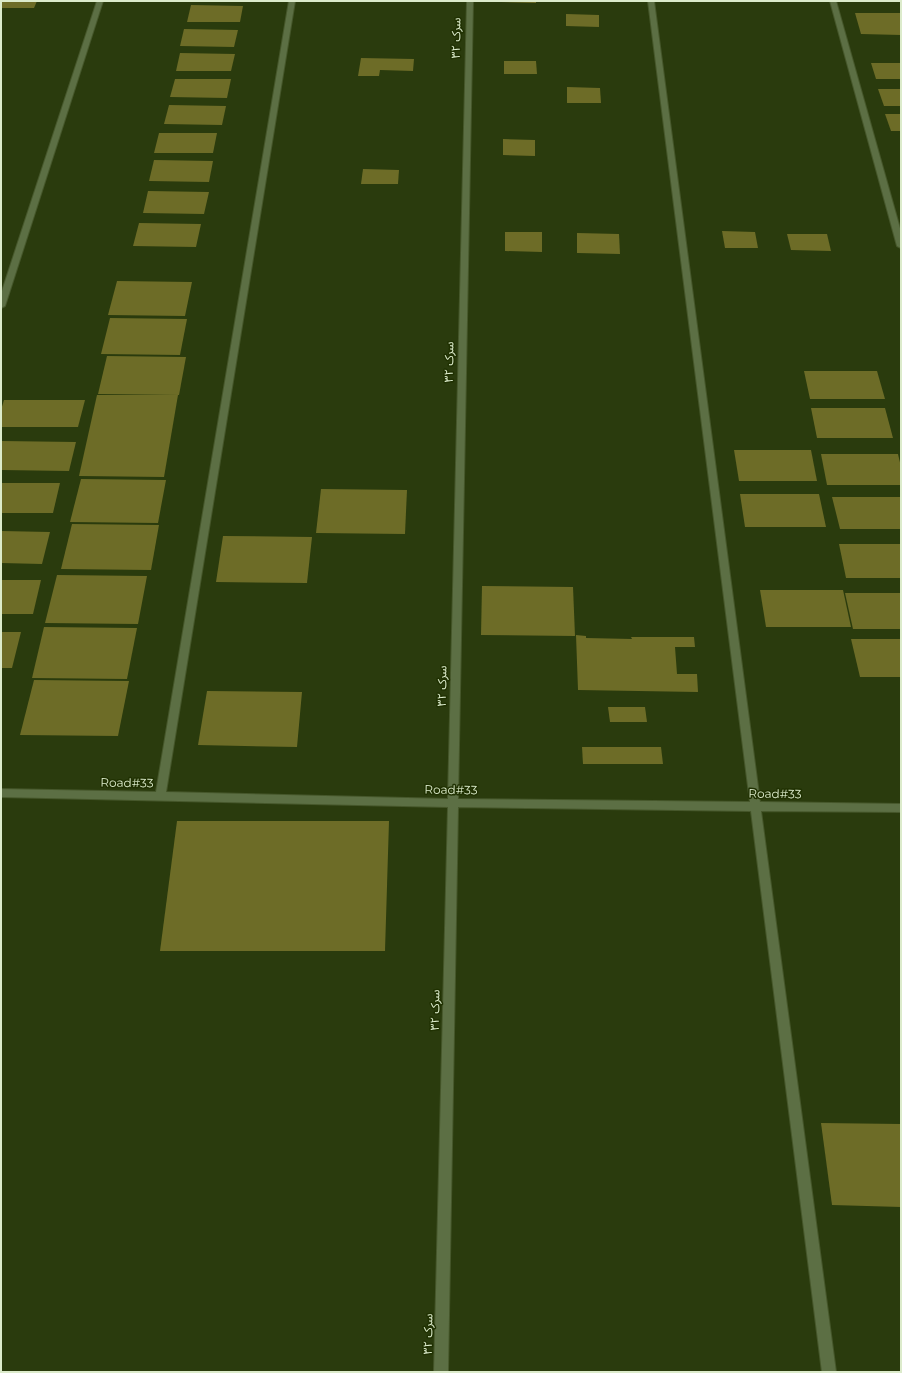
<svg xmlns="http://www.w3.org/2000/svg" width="902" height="1373" viewBox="0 0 902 1373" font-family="Montserrat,'Noto Sans Arabic',sans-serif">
<rect width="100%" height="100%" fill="#2a3b0d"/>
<g fill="#6d6c27">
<path d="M1,1H37L34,8H1Z"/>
<path d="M501,1H536V3L501,2Z"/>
<path d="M191,5L243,6L240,22H187Z"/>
<path d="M855,13H901V35L861,34Z"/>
<path d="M566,14L599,15V27L566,26Z"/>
<path d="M184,29L238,30L234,47L180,46Z"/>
<path d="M180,53L235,54L231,71H176Z"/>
<path d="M361,58L414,59L413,71L380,70L379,76H358Z"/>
<path d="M504,61H536L537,74H504Z"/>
<path d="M871,63H901V79H876Z"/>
<path d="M175,79H231L227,98L170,97Z"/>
<path d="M567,87L600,88L601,103H567Z"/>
<path d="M878,89H901V106H884Z"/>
<path d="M169,105L226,106L222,125L164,124Z"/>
<path d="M885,114H901V131H891Z"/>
<path d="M159,133H217L213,153H154Z"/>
<path d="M503,139L535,140V156L503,155Z"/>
<path d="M154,160L213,161L209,182L149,181Z"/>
<path d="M363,169L399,170L398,184H361Z"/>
<path d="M148,191L209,192L204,214L143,213Z"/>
<path d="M139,223L201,224L196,247L133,246Z"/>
<path d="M722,231L755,232L758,248H725Z"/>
<path d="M505,232H542V252L505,251Z"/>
<path d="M577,233L619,234L620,254L577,253Z"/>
<path d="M787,234H827L831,251L791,250Z"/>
<path d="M117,281L192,282L185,316L108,315Z"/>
<path d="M110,318L187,319L180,355L101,354Z"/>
<path d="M107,356L186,357L179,395L98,394Z"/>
<path d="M804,371H877L885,399H810Z"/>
<path d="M97,395H178L164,477L79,476Z"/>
<path d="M4,400H85L78,427H1V410Z"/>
<path d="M811,408H885L893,438H817Z"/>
<path d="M1,441L76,442L69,471L1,470Z"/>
<path d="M734,450H811L817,481H739Z"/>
<path d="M821,454H898L901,467V485H827Z"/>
<path d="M81,479L166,480L158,523L70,522Z"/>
<path d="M1,483H60L53,513H1Z"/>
<path d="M321,489L407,490L405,534L316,533Z"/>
<path d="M740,494H819L826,527H745Z"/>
<path d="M832,497H901V529H840Z"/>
<path d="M72,524L159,525L151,570L61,569Z"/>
<path d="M1,531L50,532L42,564L1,563Z"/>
<path d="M223,536L312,537L307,583L216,582Z"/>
<path d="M839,544H901V578H846Z"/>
<path d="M57,575L147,576L138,624L45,623Z"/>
<path d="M1,580H41L33,614H1Z"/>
<path d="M482,586L573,587L575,636L481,635Z"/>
<path d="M760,590H843L851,627H766Z"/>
<path d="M845,593H901V629H853Z"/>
<path d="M44,627L137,628L127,679L32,678Z"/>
<path d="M1,632H21L12,668H1Z"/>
<path d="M576,635L586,636V638L632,639L631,637H694L695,647H675L677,674H697L698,692L578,690Z"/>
<path d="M851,639H901V677H860Z"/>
<path d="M34,680L129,681L118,736L20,735Z"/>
<path d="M207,691L302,692L297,747L198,745Z"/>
<path d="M608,707H645L647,722H610Z"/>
<path d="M582,747H661L663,764H583Z"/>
<path d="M177,821H389L385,951H160Z"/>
<path d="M821,1123L901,1124V1207L832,1205Z"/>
</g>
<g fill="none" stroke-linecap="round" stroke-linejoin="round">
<g stroke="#46572b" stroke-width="2">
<g id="minor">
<path d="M97,1H103L5,306L1,308V294Z"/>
<path d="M289,1H295L166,792L448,799L467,1H473L458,799L750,802L648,1H654L760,802L901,804V812L761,811L836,1372H822L751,811L458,807L448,1372H434L448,807L1,797V789L156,792Z"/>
<path d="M830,1H836L901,232V248L897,246Z"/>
</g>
</g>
<use href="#minor" fill="#5c6f44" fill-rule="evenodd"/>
</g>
<g text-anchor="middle" stroke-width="3" stroke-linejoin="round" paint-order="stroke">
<g font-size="12" fill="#dcebcb" stroke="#203102">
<text transform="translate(456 38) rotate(-89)" y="4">سرک ۳۲</text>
<text transform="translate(449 362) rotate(-89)" y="4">سرک ۳۲</text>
<text transform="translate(442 686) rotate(-89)" y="4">سرک ۳۲</text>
<text transform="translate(127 783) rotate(1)" y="4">Road#33</text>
<text transform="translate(451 790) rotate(1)" y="4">Road#33</text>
<text transform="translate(775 794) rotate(1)" y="4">Road#33</text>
<text transform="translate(435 1010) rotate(-89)" y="4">سرک ۳۲</text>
<text transform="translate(428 1334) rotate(-89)" y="4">سرک ۳۲</text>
</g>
</g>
<rect width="902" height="1373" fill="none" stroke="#dcebcb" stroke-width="4"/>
</svg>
